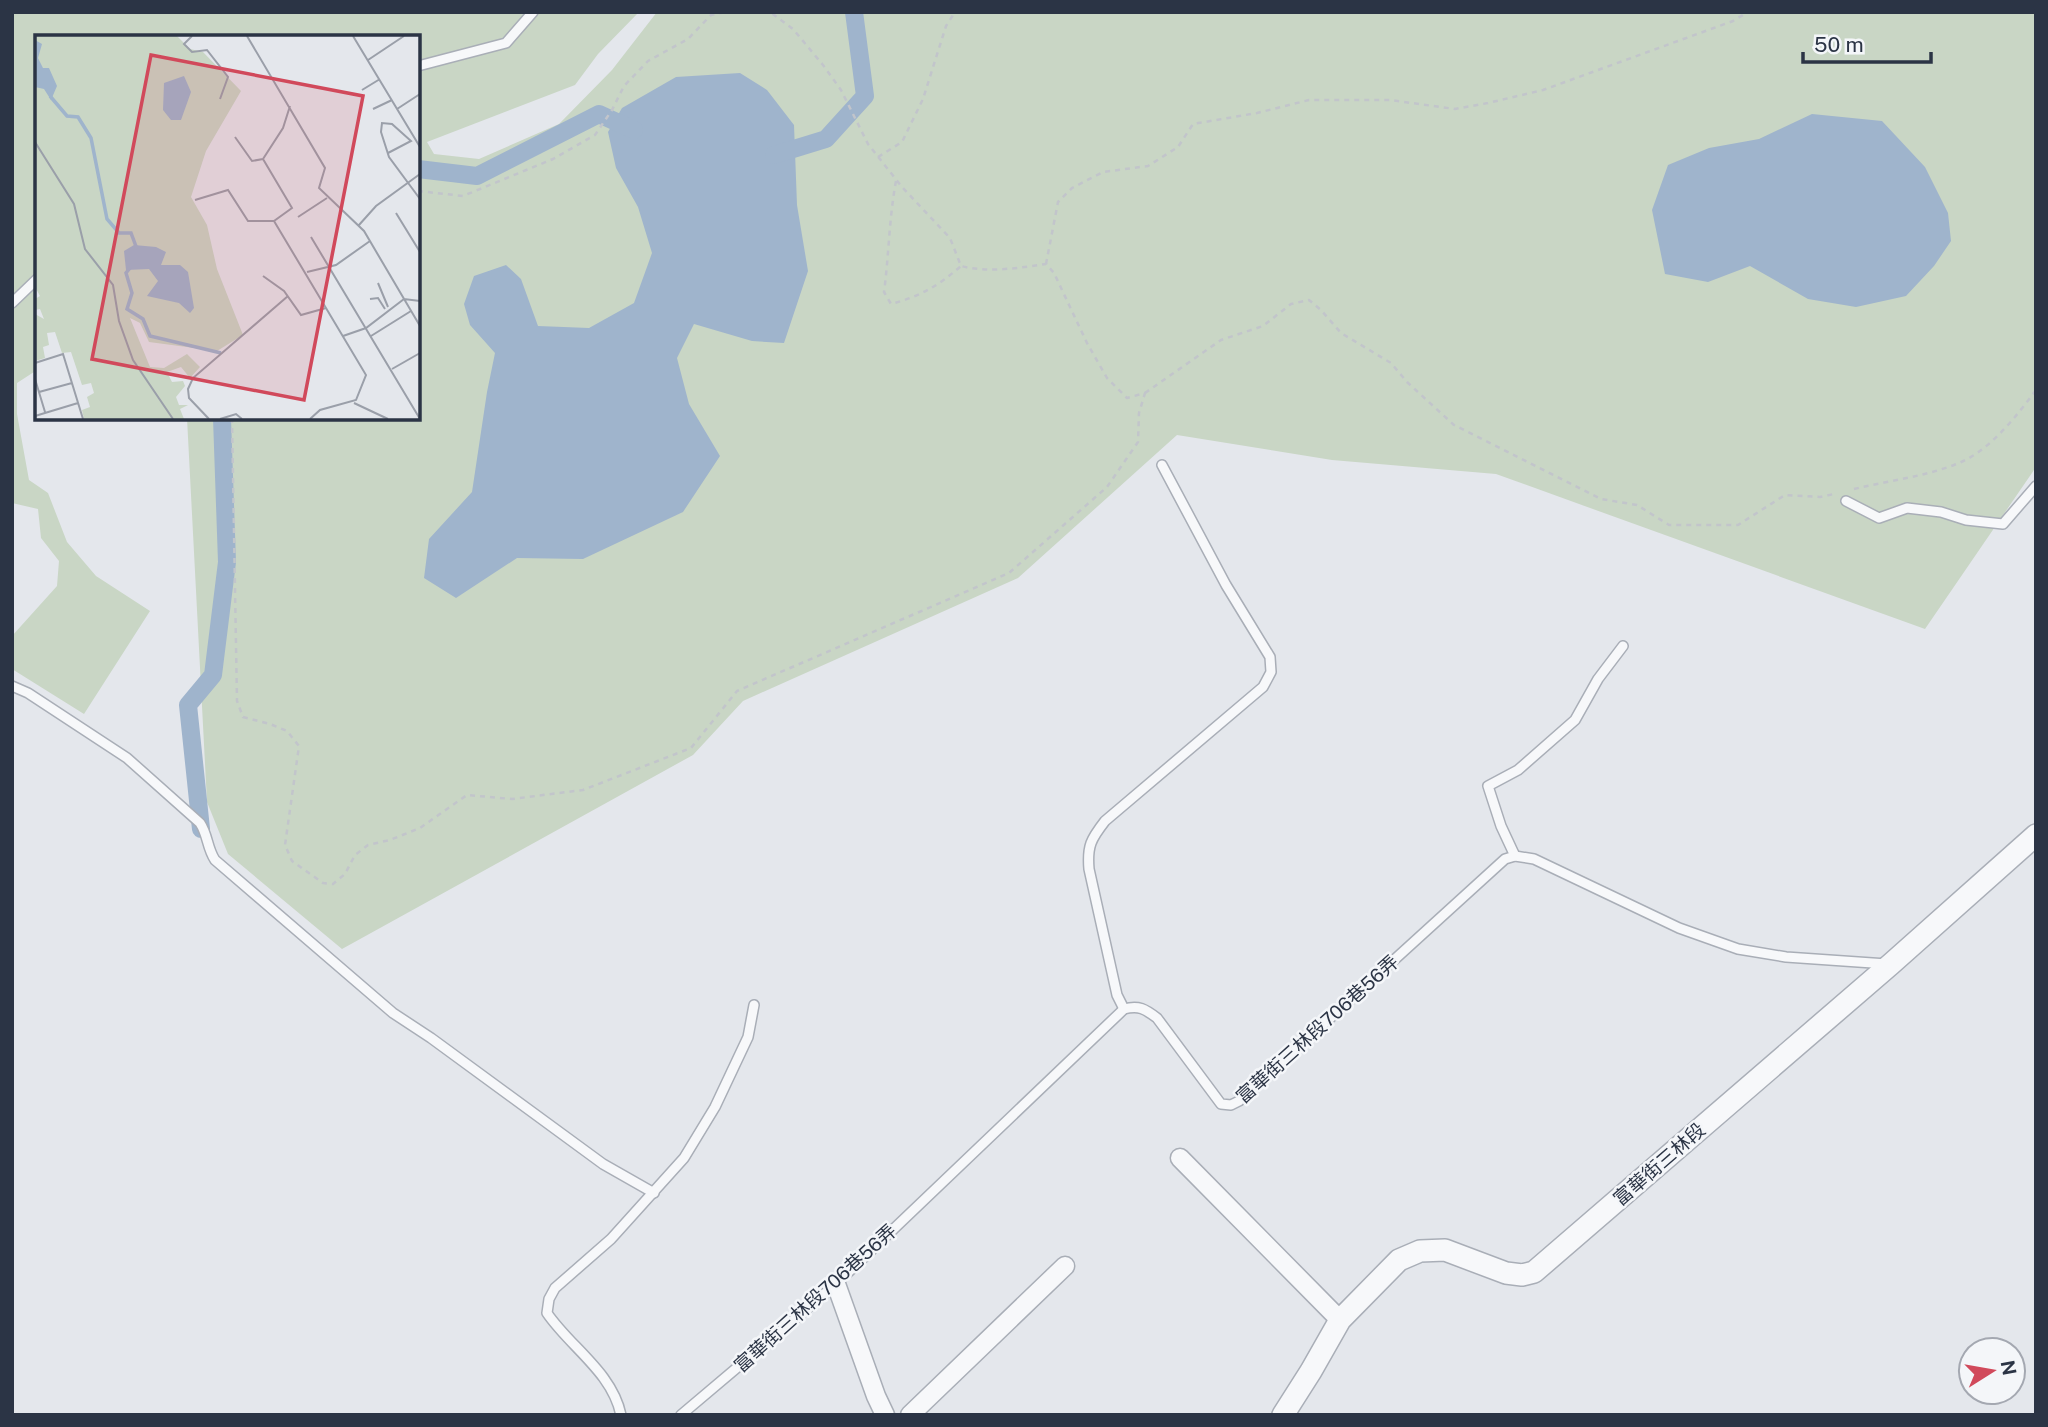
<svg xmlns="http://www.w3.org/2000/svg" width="2048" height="1427" viewBox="0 0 2048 1427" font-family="'Public Sans','Noto Sans TC',sans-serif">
<rect width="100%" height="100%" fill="#e4e7ec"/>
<path fill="#c9d6c5" d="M12,12H639L598,54L575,85L427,142L434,154L479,159L559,124L612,70L657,12H2036V467L1925,629L1496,474L1332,460L1177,435L1018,578L743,701L693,755L342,949L228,854L207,802L187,418H418V37H37V370L17,383V414L29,480L48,493L67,542L96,576L150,611L84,714L12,669V636L57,586L59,561L41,538L38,509L12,503Z"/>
<g fill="#9fb4cc">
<path d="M740,73L767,90L794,125L797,205L808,271L784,343L752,341L694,324L677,358L689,404L720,456L683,512L583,559L517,558L456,598L424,578L429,539L472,492L487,392L495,353L470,325L464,304L474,276L506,265L521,279L538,326L589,328L634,303L652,253L638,207L616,168L608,132L622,108L676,77Z"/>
<path d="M1812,114L1882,121L1925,167L1948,213L1951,241L1934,266L1906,296L1856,307L1808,299L1750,266L1708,282L1665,274L1652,210L1668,165L1709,148L1759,139Z"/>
</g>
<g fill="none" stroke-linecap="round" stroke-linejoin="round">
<g stroke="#9fb4cc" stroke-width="18">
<path d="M774,155L826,139L865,96L854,12"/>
<path d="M418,169L477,176L599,114L634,130"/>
<path d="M201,829L188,705L213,675L227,562L222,418"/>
</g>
<g stroke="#a9aeb7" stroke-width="12">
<g id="service">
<path d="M418,66L506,43L533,12"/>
<path d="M12,303L37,279"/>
<path d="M1846,501L1879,518L1907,508L1941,512L1966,520L2003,524L2036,486"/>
<path d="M12,686L28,693L127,758L200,823C208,835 207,848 215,860L393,1013L431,1038L603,1164L654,1193"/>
<path d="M1515,856L1501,826L1488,786L1518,770L1575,720L1598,679L1623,646"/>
<path d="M1124,1009L1117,995L1089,869C1087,846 1091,839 1105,821L1263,687L1271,672L1270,657L1226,585L1162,465"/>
<path d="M621,1415C612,1372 570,1347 547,1313L549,1299L555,1288L611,1239L684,1158L715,1107L748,1037L754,1005"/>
<path d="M681,1415L836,1284L1124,1009C1139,1005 1145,1009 1157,1018L1221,1104L1231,1105L1239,1101L1505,859L1515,856L1534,859L1679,928L1738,949L1786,957L1887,964"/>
</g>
</g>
<g stroke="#a9aeb7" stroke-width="21">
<g id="minor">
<path d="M1180,1158L1340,1320"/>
<path d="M836,1284L876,1396L885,1415"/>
<path d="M910,1415L1065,1266"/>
</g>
</g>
<g stroke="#a9aeb7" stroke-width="24">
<path id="tertiary" d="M1283,1415L1311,1371L1340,1320L1399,1260L1420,1251L1445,1250L1506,1273L1522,1275L1534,1272L1891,964L2036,835"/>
</g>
<g stroke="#c2c5cb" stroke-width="2.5" stroke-dasharray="5 5" stroke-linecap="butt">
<path d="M878,157L902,142L923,99L946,26L955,12"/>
<path d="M896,181C889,218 889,255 884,292L891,304C921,296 938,286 961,266"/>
<path d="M418,191L463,196L553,159L595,135L612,110L624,86L648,61L688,39L711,15L726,12"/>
<path d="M1046,264L1058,202L1072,188L1103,172L1148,166L1178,147L1193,124L1257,113L1309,100H1390L1455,109L1488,103L1543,90L1733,21L1748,12"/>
<path d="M1145,393L1221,340L1263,326L1291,304L1309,300L1321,310L1341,333L1391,363L1407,382L1454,425L1601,499L1637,505L1669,525H1738L1785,495L1820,497L1834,494"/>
<path d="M232,418L237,701L243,717L270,724L287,731L299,746L285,845L292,861L323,883L333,884L345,874L355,855L368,845L390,840L420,828L467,795L512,799L583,790L691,748L737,691L1009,573L1107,487L1138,442L1139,413L1145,393L1127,398L1107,378L1087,343L1054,273L1046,264C1019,268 988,273 961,266L950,238L902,187L868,144L841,90L823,65L793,29L770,12"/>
<path d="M1854,489C1887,481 1922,477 1954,465C1988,453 2015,418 2036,390"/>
</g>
<use href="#service" stroke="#f7f8fa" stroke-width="9"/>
<use href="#minor" stroke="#f7f8fa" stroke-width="18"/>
<use href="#tertiary" stroke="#f7f8fa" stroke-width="21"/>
</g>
<g text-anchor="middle" stroke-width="5" stroke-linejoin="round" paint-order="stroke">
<g font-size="19" fill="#2b3445" stroke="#f4f6f9">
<text transform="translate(1317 1029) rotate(-42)" y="7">富華街三林段706巷56弄</text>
<text transform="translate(1659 1164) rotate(-41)" y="7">富華街三林段</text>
<text transform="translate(815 1298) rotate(-42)" y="7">富華街三林段706巷56弄</text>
</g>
</g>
<g transform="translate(35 35)">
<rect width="385" height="385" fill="#e4e7ec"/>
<path d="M0,1H142L155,14L168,17L206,56L171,116L156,162L172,190L182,234L208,300L182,316L114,307L105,288L95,283L115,332L129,333L152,319L165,332L155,343L146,332L132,337L137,347L148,346L150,351L141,362L144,370H153L145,374L149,384H49L47,375L55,372L52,362L59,358L56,348L47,350L36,317L27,318L20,297L12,298L14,310L8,312L10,323L0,326V279L9,284L5,274L0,275V264L5,261L0,252Z" fill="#c9d6c5"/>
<path d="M0,5L7,9L3,23L8,33H14L22,51L16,65L9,54L0,52ZM149,41L156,57L146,85H136L128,75L129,48ZM99,210L121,212L131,217L126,230H145L153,237L159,273L155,278L144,268L112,261L123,246L114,234L91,235L89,216Z" fill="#9fb4cc"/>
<path fill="none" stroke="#9fb4cc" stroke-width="3.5" d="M15,61L32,81L43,82L56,103L72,184L84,198H96L102,214M95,233L91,238L97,258L92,274L108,284L115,301L186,318"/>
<path fill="none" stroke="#9a9fa9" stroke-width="2" d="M157,1L149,9L157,17L172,15L193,42L185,64M212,1L290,133L284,153L329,196L385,291M318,1L385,112M333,25L369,1M327,55L345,44M255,71L248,93L228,124L257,173L239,186L331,340L321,365L285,375L275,384M338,74L357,65M362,74L385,59M200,102L217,126L228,124M0,107L39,169L50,214L78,250L84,286L98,325L138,384M353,118L376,106L357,89L347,88L346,97L354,122L385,164M160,165L193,155L213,186H239M361,178L385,217M263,182L292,163M324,190L341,171L385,139M276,202L385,384M272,237L301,230L335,206M228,241L249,256L266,280L291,273M343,248L353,272M335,264L343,263L350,274M308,301L331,293L369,264L385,266M336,301L376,276M0,328L28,319L48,384M357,334L385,318M0,344L10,377M4,357L37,348M319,368L353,384M0,381L43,368M174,384L154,363L153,354L158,343L253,261M185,384L201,379L207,384"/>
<path fill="#d1495b" fill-opacity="0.15" stroke="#d1495b" stroke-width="3.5" d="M116,20L328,61L269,365L57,324Z"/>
<rect width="385" height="385" fill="none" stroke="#2b3445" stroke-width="3.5"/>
</g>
<rect width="2048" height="1427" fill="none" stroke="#2b3445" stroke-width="28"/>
<g transform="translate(1992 1371) rotate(79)"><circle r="33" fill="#f4f6f9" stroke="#a4a8b1" stroke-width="2"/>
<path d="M0-5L12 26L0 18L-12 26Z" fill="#d1495b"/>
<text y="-10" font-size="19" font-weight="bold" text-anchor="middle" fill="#2b3445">N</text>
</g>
<path d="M1803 52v10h128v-10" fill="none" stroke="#2b3445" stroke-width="3.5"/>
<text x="1814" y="52" font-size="21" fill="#2b3445" stroke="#f4f6f9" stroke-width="5" paint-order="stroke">50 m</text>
</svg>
